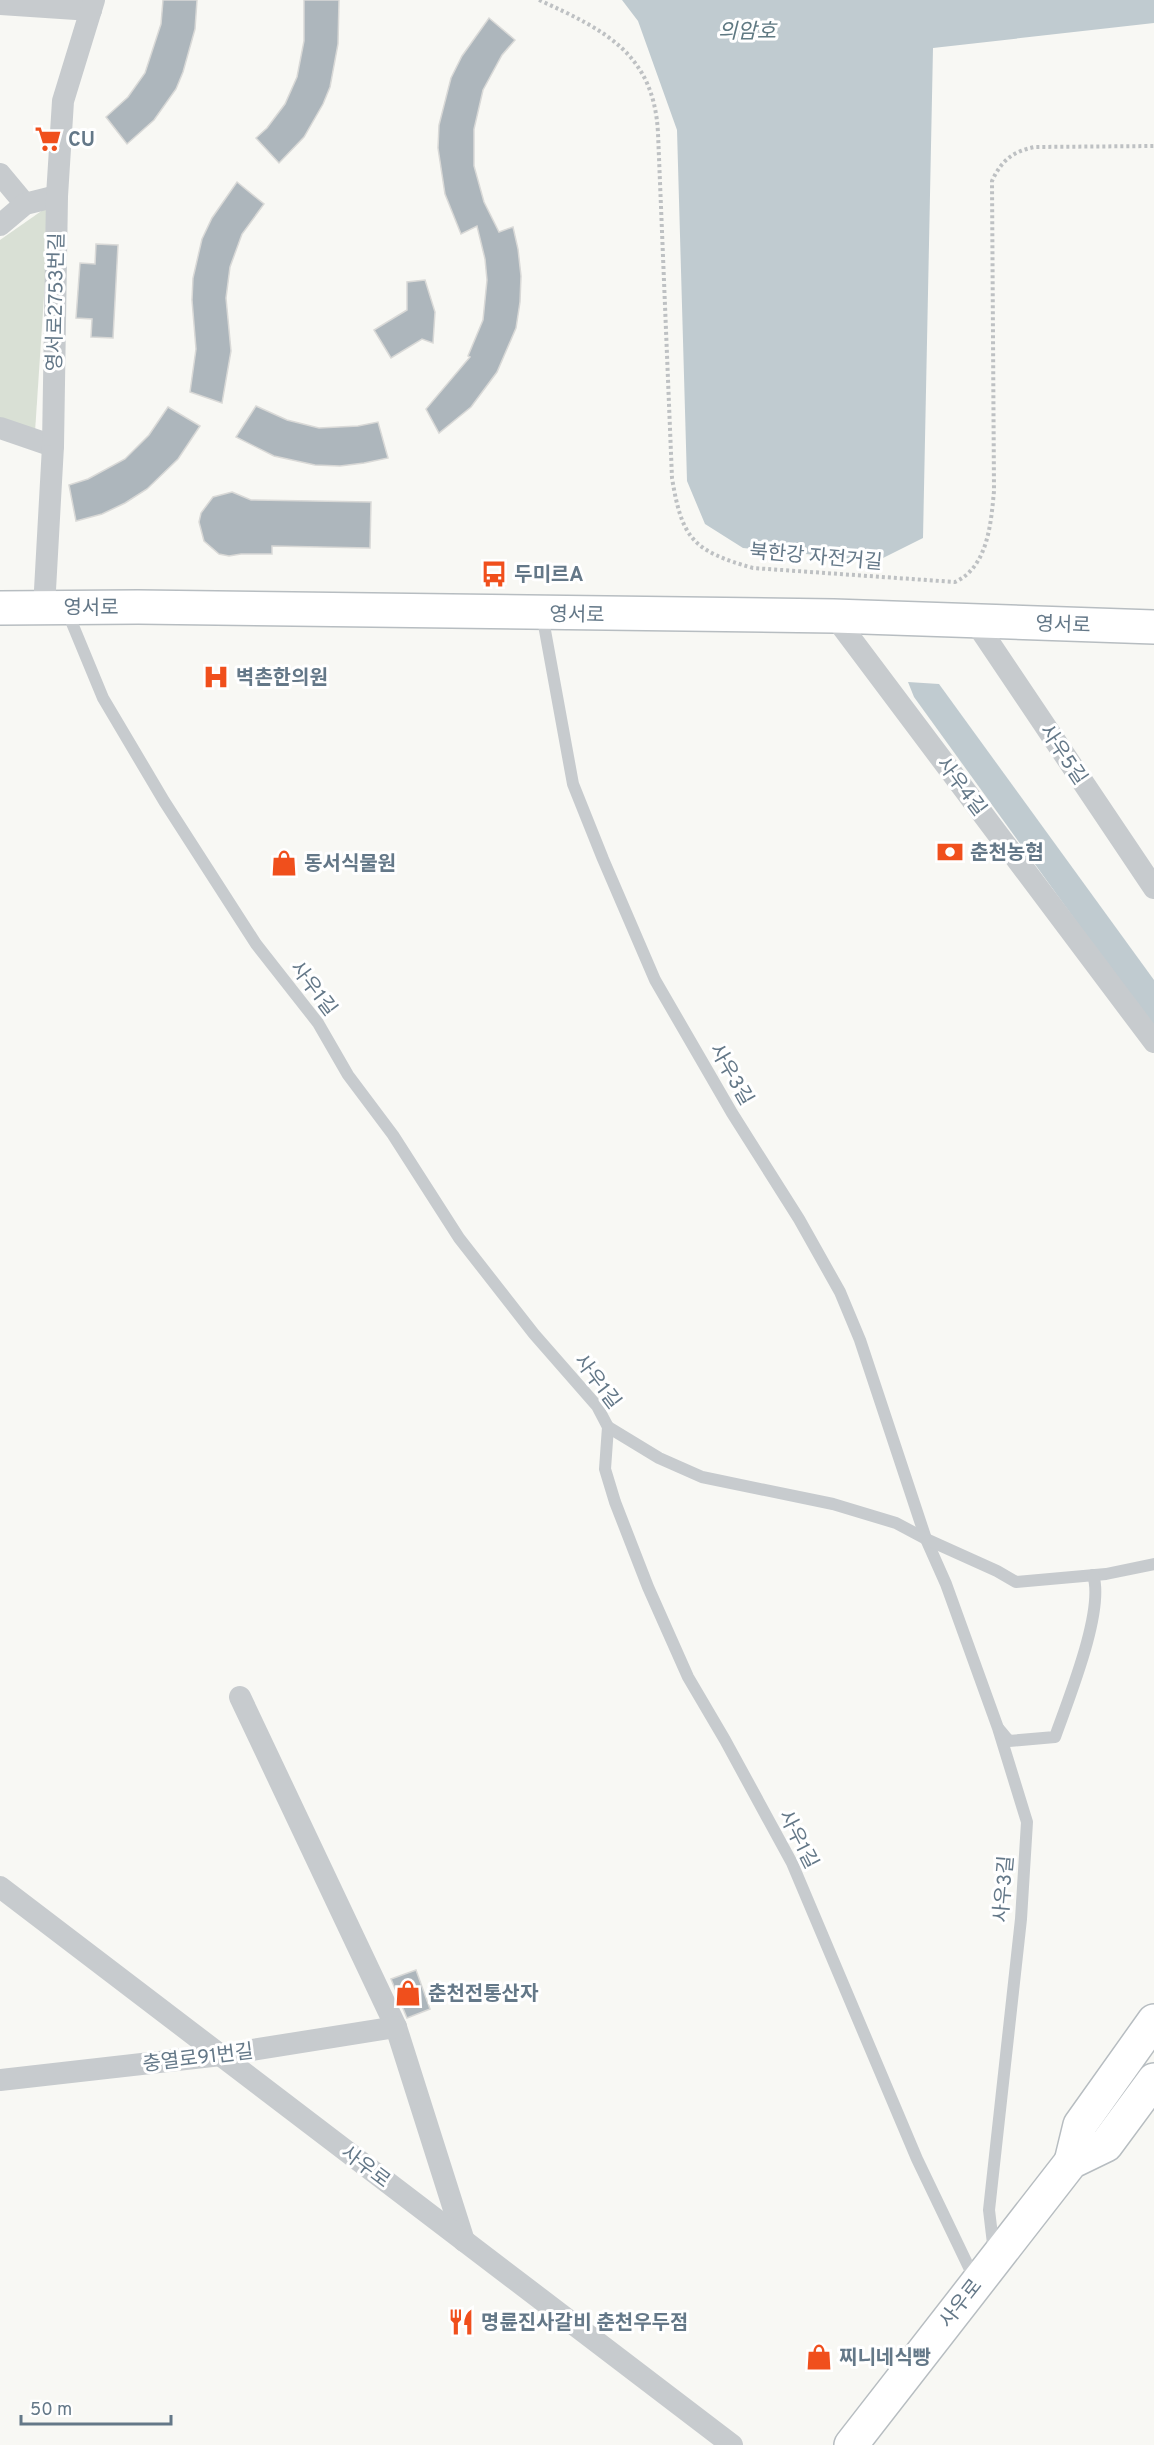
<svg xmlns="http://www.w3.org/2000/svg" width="1154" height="2445" viewBox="0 0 1154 2445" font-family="Overpass,'Noto Sans KR',sans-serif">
<rect width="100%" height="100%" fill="#f8f8f4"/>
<path fill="#d9e0d5" d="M50,205L35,432L0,422V240Z"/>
<g fill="#c0cbd0">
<path d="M622,0H1154V23L933,48L923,538L877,561L743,548L705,524L687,481L677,130L638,21Z"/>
<path d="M908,682L939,684L1154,980V1029L914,697Z"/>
</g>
<g fill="#adb6bc" stroke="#d9d9d7" stroke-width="1.5">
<path d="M163,0H197L195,29L183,72L176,89L154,120L127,144L106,117L128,97L145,73L161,24Z"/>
<path d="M304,0H339L338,44L330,87L323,104L304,137L279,163L256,138L267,128L285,104L297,77L304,41Z"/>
<path d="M489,18L515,40L502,55L483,90L474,129V166L484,202L499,232L513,227L518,249L521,276L520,302L516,328L497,372L471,407L439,433L426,409L470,357L468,356L483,320L487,280L485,259L477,226L461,234L445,194L438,148L439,125L451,78L462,56Z"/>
<path d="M237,182L264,204L242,234L230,267L226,298L231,351L222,403L190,392L196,349L192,300L193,278L202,239L212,218Z"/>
<path d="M96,244L118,245L113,338L91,337L92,319L76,318L80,263L95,264Z"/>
<path d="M425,280L435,312L433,343L422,339L391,358L374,330L407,310V282Z"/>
<path d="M256,406L287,420L319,428L358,426L378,422L388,458L364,463L340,466L315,465L274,456L236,437Z"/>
<path d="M168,407L200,426L178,459L147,489L125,503L102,514L76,521L69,485L88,479L125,459L149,435Z"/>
<path d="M232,492L251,500L371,502L370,548L272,546V554H241L229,556L219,554L204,541L199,522L201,513L213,497Z"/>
<path d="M416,1970L430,2009L407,2018L391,1979Z"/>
</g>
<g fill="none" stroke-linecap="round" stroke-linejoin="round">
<g stroke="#b7bdc1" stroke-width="36">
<g id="secondary">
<path d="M0,608L138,607L834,616L1154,627"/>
<path d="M1071,2162L1080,2125L1154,2021"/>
<path d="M851,2445L1071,2162L1106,2145L1154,2080"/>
</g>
</g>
<path stroke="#bec1c3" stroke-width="4" stroke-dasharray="3 3" stroke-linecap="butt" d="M539,0C605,30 654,54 658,133L672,478C682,539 693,551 753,568L955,582C988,567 991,523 994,491L992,181C1001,161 1013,151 1035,147L1154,146"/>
<g stroke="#c7cbce" stroke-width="12">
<path d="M67,611L103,698L164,801L256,944L318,1023L348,1075L393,1135L459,1238L534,1334L597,1406L608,1427L605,1469L615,1502L648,1587L688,1677L725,1740L792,1863L917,2159L975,2280"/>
<path d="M542,614L573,784L603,859L655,980L732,1113L799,1219L840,1292L860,1340L926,1539L946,1584L998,1728L1027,1822L1021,1919L989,2210L994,2252"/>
<path d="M608,1427L659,1458L702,1477L833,1504L896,1523L926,1539L997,1571L1016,1582L1106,1574L1154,1564"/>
<path d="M999,1729L1009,1741L1055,1737C1068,1700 1105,1610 1093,1575"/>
</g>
<g stroke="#c7cbce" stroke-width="22">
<path d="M0,4L91,10"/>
<path d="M0,174L25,204"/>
<path d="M0,225L25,204L57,196"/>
<path d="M0,428L53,446"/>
<path d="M44,608L53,446L57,196L63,101L94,0"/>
<path d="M834,616L1154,1042"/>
<path d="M974,620L1154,888"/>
<path d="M240,1697L396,2027L464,2241"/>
<path d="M0,1887L732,2445"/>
<path d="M0,2080L221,2055L396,2027"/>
</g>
<use href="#secondary" stroke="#fff" stroke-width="33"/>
</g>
<defs>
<g id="supermarket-bare" transform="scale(2.07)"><path d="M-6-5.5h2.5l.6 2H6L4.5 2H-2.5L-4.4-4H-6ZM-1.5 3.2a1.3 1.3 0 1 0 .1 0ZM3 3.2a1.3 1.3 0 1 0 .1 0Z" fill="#f04f1c" stroke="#fff" stroke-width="2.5" paint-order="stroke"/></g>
<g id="bus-bare" transform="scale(2.07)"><path d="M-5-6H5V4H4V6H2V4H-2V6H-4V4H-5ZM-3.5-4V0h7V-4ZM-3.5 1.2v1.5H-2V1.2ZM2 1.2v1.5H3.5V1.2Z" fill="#f04f1c" stroke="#fff" stroke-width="2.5" paint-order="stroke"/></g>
<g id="hospital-bare" transform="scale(2.07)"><path d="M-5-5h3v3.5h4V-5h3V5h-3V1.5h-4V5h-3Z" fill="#f04f1c" stroke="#fff" stroke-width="2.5" paint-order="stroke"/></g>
<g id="bank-bare" transform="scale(2.07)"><path d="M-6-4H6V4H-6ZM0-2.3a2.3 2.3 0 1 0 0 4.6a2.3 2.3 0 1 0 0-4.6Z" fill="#f04f1c" stroke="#fff" stroke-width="2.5" paint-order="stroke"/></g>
<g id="shop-bare" transform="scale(2.07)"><path d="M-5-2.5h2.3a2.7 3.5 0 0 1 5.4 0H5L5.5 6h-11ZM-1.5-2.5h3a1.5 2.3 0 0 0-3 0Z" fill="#f04f1c" stroke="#fff" stroke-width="2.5" paint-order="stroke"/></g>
<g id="restaurant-bare" transform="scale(2.07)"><path d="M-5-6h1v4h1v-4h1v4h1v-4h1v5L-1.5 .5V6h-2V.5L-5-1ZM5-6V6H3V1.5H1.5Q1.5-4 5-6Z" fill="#f04f1c" stroke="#fff" stroke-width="2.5" paint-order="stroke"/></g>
</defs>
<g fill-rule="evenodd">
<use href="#supermarket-bare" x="48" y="139"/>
<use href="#bus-bare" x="494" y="574"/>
<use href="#hospital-bare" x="216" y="677"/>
<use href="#bank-bare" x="950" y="852"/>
<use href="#shop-bare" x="284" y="863"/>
<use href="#shop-bare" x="408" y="1993"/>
<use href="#restaurant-bare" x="461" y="2322"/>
<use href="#shop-bare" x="819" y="2357"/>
</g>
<g text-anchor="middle" stroke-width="6" stroke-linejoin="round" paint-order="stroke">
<g font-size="20" font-weight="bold" fill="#647888" stroke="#fff" text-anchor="start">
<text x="68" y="146">CU</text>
<text x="514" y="581">두미르A</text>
<text x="236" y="684">벽촌한의원</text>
<text x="970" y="859">춘천농협</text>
<text x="304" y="870">동서식물원</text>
<text x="428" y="2000">춘천전통산자</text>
<text x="481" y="2329">명륜진사갈비 춘천우두점</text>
<text x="839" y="2364">찌니네식빵</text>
</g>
<g font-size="20" fill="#647888" stroke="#fff">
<text transform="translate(55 302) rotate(-89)" y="7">영서로2753번길</text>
<text transform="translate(816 556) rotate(5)" y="7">북한강 자전거길</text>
<text x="91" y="614">영서로</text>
<text transform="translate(577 614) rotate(1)" y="7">영서로</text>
<text transform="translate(1063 624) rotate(2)" y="7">영서로</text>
<text transform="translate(1064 754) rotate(56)" y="7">사우5길</text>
<text transform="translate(962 786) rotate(53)" y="7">사우4길</text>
<text transform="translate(314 988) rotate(53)" y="7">사우1길</text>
<text transform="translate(732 1074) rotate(60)" y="7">사우3길</text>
<text transform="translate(598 1381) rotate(53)" y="7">사우1길</text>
<text transform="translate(799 1839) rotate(63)" y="7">사우1길</text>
<text transform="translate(1003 1889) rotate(-85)" y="7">사우3길</text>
<text transform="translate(198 2057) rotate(-7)" y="7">충열로91번길</text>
<text transform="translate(366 2166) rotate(37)" y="7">사우로</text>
<text transform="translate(960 2303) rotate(-52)" y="7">사우로</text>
</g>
<g font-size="21" font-style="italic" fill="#607a83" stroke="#fff">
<text x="747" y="38">의암호</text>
</g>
</g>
<path d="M21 2415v9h150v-9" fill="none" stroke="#647888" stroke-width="3"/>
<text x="30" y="2415" font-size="18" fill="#647888" stroke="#ffffff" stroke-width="4.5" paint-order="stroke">50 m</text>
</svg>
